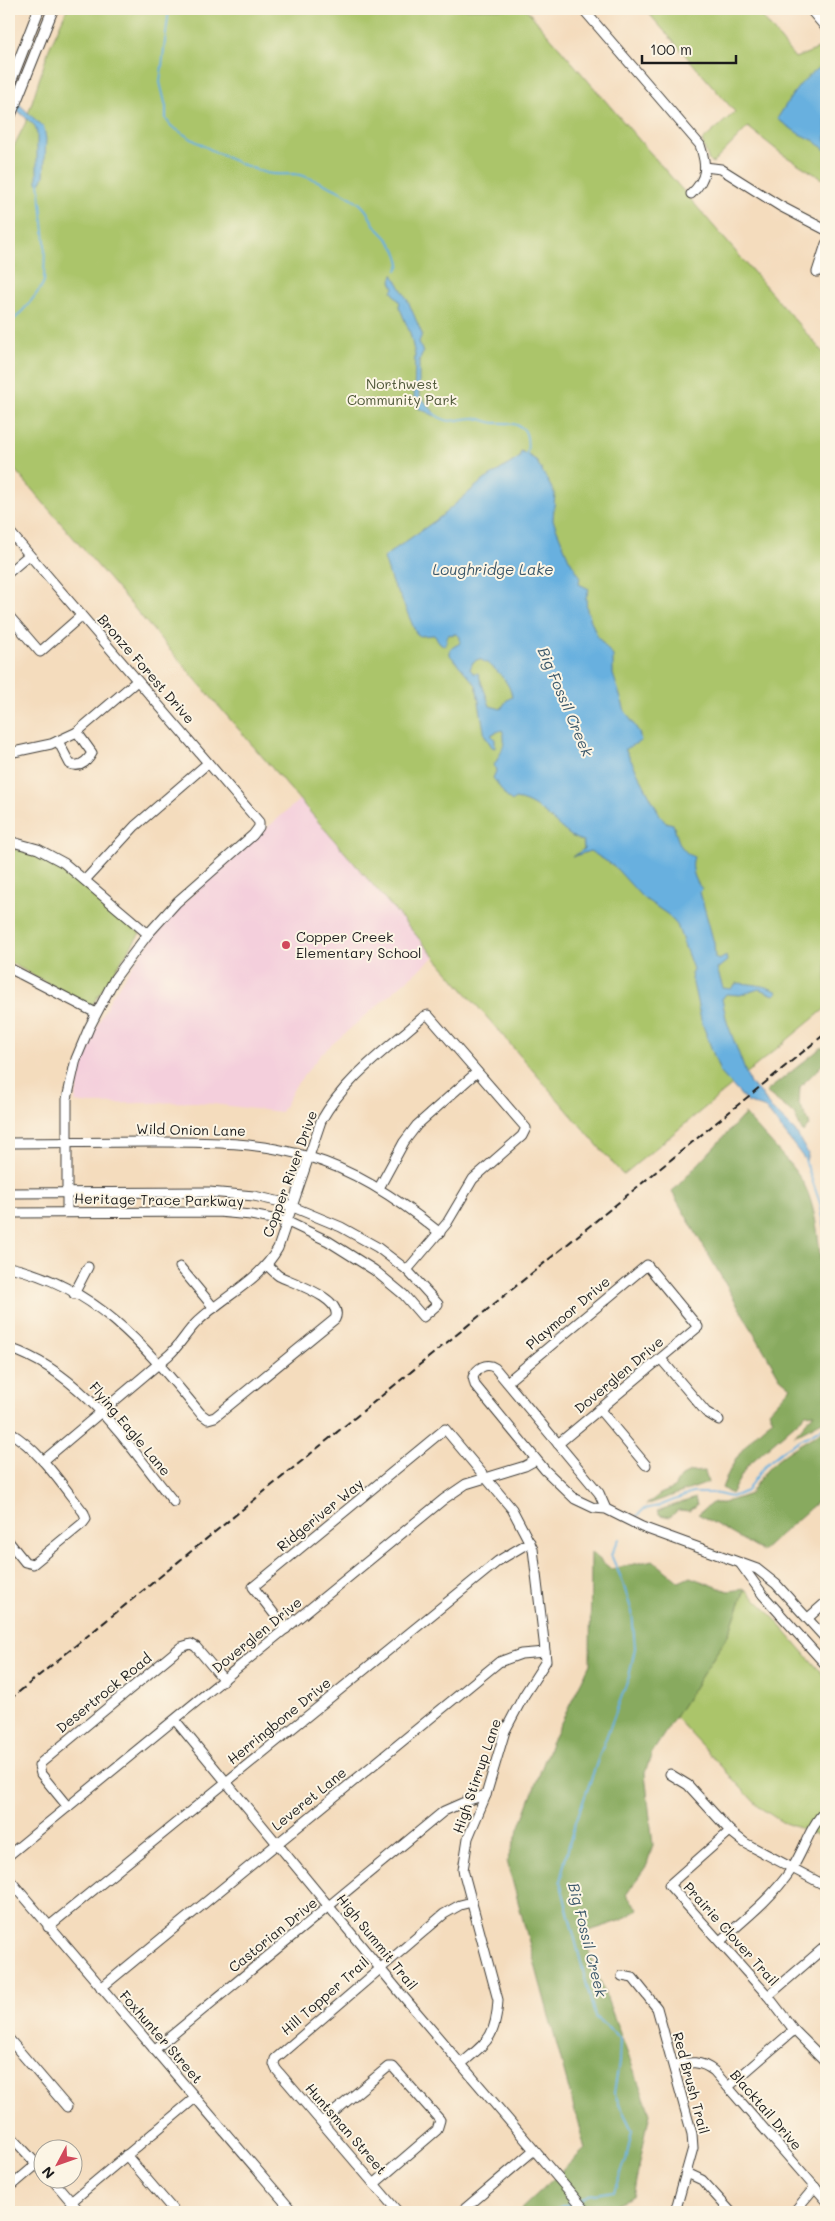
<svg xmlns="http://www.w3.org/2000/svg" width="835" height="2221" viewBox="0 0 835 2221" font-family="Mali,sans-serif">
<rect width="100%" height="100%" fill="#fcf5e5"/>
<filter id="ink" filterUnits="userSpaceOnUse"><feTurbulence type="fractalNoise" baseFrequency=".02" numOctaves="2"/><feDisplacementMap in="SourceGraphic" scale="10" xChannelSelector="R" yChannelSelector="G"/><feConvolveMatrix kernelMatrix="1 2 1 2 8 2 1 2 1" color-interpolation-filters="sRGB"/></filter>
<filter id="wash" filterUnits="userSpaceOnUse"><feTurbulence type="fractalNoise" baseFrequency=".0096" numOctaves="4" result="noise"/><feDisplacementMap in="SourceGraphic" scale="20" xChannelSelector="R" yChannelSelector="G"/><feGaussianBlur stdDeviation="1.12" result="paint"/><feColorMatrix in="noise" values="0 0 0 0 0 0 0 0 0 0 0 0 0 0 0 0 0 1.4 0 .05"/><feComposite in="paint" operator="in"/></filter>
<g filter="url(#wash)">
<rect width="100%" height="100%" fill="#f4dcbd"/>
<path fill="#f4cfdc" d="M299,800L435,956L322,1053L296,1085L281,1112L196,1102L91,1104L75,1102L81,1064L86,1050L111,997L137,959L167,921L211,877Z"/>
<g fill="#abc56b" stroke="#647044">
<path d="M67,9H526L826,356V1008L623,1175L9,463V156L25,124L49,49Z"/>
<path d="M645,9H756L795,58L826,46V181L782,154L748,127L713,163L709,161L702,141L735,112Z"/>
<path d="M9,848L33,854L56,864L140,933L92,1005L86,1004L9,962Z"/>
<path d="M745,1589L767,1610L826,1678V1838L782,1822L759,1807L675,1717L729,1633Z"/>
</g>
<g fill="#88aa5f" stroke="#52633e">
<path d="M822,1047L826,1053V1061L800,1087L799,1104L810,1124L803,1133L794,1114L766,1092Z"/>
<path d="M745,1114C763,1135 785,1156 801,1179C816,1202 820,1246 821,1273L826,1278V1419L794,1436L814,1413L806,1414L747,1466L731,1494L722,1488C732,1461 749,1436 773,1419L769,1411L791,1387L780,1378L672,1192Z"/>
<path d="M826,1429V1494L762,1551L698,1514L712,1503H723L750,1494C768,1460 794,1448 826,1429Z"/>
<path d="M705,1471L708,1483L646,1505L660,1494L674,1488L680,1477L690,1472Z"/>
<path d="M695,1498L697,1505L689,1511L678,1510L670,1517L660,1515L657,1511Z"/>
<path d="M591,1552L611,1569L653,1560L679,1582L690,1577L728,1591L745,1589L729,1633L652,1753L645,1773L653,1845L647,1865L626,1895L639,1909L620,1921L586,1932L591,1956L650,2113L633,2196L600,2212H518L585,2149L507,1861L551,1743L590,1664Z"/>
</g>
<g fill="#68b0df" stroke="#42667e" fill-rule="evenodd">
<path d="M819,68L826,70V151L815,141L799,134L777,119C789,100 799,81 819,68Z"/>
<path d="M9,91L17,102L44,128L46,139L44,177L40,183H37V134L35,126L9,103Z"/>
<path d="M393,274L408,301L422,334L419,342L423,353L419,361V395L433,411L435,416L418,408L414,401L415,355L410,333L399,306L400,303L392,291L394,288L391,281Z"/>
<path d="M521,451L536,460L555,494L553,520L569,559L580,576L579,584L589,589L586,598L587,610L597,636L613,656V674L625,711L639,732L641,741L625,749L660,815L665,822L673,824C678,839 679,850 694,857C690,867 695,881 702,889L700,892L714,943L715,958L719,960L726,956L727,961L717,969L723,988L731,989L737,983C752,984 765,985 778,992L774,995L759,989L740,995L726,994L722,999L727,1022L750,1084L761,1093L769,1106L795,1131L808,1154L806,1161L766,1109L747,1102L720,1072L701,1020L691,974L693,969L677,925L667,914L642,897L614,866L590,851L572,857L584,849L583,841C563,838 545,803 515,799L512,802C503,795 500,786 493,778L496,771L494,765C500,755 508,742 502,730L492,734V737L495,739V748L492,747L485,736L476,685L450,655V649L460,643V637L456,634L448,635L445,646L440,643L434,635L420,636L416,633L401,598L392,583L384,558L388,554L439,518L481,482L519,458ZM479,659C494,665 510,682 512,697L507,700L501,709L490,706L478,673H473L470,669L473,662Z"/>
</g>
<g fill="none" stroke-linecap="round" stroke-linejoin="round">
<g stroke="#68b0df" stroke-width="2">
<path d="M169,9L160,82L166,107V119L171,126C201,146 232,162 266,173C276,175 283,174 293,174C308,175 355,196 364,208C369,213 371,221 376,227C388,239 397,247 400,264L397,270"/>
<path d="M9,10V9"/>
<path d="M9,324C18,317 41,291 44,281L45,242L39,182"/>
<path d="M433,413C451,427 455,418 474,418C482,418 490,424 497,423C523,422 530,428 527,454"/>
<path d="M805,1160L820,1203L826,1231"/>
<path d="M636,1517L644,1509L659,1506L692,1493H714L731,1497L747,1491C766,1456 792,1444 826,1426"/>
<path d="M579,2200L588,2195L614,2191L626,2160L632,2130L614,2093L619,2062L620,2038L595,2017L560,1881L572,1833L600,1754L629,1677L635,1648L632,1612L622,1580L611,1555L619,1539"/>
<path d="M552,2212L575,2202"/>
</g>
</g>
</g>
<g filter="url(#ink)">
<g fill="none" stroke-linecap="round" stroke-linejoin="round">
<g stroke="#3c3934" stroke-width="11">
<g id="minor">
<path d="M583,9L700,145C707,166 708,178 691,194"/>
<path d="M810,9L826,28"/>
<path d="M705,167L721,169L780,206L826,230"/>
<path d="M817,272L826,244"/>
<path d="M9,531L259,822V827L253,835L177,902L148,934L115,978L89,1028L76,1059L67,1099V1212"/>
<path d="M9,572L29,555"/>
<path d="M9,616L40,652L81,616"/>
<path d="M58,741L70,764C80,768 87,762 92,753L77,732"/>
<path d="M9,753L51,744L77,732L137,681"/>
<path d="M9,841L38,849L64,863L148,934"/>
<path d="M85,880L135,826L208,763"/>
<path d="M9,968L96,1013"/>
<path d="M9,1143C56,1143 103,1142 150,1142C203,1142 257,1141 309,1157C357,1171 401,1201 440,1233"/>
<path d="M379,1188L404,1142L417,1125L477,1072"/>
<path d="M9,1193L209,1192L254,1196L281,1202L341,1227L377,1247L407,1270L438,1304L423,1317L404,1295L374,1270L328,1241L288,1222L251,1215L218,1212L9,1213"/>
<path d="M9,1267C98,1287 146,1348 201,1414L208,1419L215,1417L335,1319C345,1299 293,1283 279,1276C275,1273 271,1269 267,1265"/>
<path d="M180,1267L214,1308"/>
<path d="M74,1294L88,1267"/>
<path d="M9,1348C83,1373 127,1444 174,1502"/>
<path d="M661,1359L706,1412L719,1420"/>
<path d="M507,1382L647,1265L698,1327L558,1444"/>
<path d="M599,1409L646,1465"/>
<path d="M9,1432C40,1450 62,1485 84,1513L86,1519L83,1523L33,1564L25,1562L9,1542"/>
<path d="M43,1461L169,1355C180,1345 186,1333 196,1323C222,1297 260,1281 278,1248L321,1121C345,1078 387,1049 423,1017L428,1015L526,1128L522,1136L473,1179L447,1223L407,1270"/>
<path d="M606,1509L599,1493L495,1368C486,1362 477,1368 473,1377L475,1385L545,1470L575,1499L594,1508L606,1509L642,1527L757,1569L776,1584L826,1639"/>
<path d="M740,1563L763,1595L826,1665"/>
<path d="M808,1618L826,1602"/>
<path d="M286,1629L253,1587L445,1429L512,1509L533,1549L544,1641L546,1661L523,1697L505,1731L486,1795L468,1838L463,1870L498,2000C496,2037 488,2041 461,2064"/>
<path d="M175,1720L402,1995L587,2212"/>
<path d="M670,1774L688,1785L730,1831L745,1843L826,1886"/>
<path d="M68,1807L41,1774L39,1766L42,1762L181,1647L191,1644L196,1647L224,1680"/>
<path d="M730,1831L669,1885L768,1996L794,2030L826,2062"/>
<path d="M9,1855L444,1499L466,1484L525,1466L536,1460"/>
<path d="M9,1879L293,2212"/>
<path d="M48,1927L498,1561L530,1542"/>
<path d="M720,1941C745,1919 772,1898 791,1870C804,1851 809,1827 826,1810"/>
<path d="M622,1976L633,1978L657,2008L692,2134L693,2148L675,2212"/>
<path d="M101,1988L499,1662L521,1654L545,1652"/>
<path d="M768,1996L826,1946"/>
<path d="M9,2039L67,2107"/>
<path d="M154,2050L444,1811L469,1800L486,1795"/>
<path d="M674,2065C690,2062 700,2060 714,2071L826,2200"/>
<path d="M728,2087L794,2030"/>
<path d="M322,2122L388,2067H393L440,2120L437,2130L374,2184"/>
<path d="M9,2134L42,2170"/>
<path d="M126,2155L175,2212"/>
<path d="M687,2173L702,2180L731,2212"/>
<path d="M51,2178L80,2212"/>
<path d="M9,2188L36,2165"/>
<path d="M71,2202L195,2098"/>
<path d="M398,2212L276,2069L274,2064L275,2059L444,1914L460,1905L472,1902"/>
<path d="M461,2212L534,2150"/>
<path d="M794,2212L815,2187"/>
</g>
</g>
<g stroke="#3c3934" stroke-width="12">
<g id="major">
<path d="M9,86L39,9"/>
<path d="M9,119L53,9"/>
</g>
</g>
<use href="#minor" stroke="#fff" stroke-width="9"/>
<use href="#major" stroke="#fff" stroke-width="10"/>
<path stroke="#1c1c1c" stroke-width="2" stroke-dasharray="8 4" stroke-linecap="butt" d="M9,1700L826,1033"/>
</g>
</g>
<circle fill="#d1495b" stroke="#fcf5e5" stroke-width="2" cx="286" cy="945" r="5"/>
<g text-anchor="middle" stroke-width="4" stroke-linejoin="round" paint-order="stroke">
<g font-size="14" fill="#4e5738" stroke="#fcf5e5">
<text x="402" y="389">Northwest<tspan x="402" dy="16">Community Park</tspan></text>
</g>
<g font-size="14" fill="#1c1c1c" stroke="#fcf5e5">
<text transform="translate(146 669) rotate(49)" y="5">Bronze Forest Drive</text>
<text transform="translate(191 1130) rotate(1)" y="5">Wild Onion Lane</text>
<text transform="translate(290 1174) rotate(-70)" y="5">Copper River Drive</text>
<text transform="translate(159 1200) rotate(1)" y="5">Heritage Trace Parkway</text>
<text transform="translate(568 1313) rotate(-40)" y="5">Playmoor Drive</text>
<text transform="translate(619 1375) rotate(-40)" y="5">Doverglen Drive</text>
<text transform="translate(130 1429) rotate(50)" y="5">Flying Eagle Lane</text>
<text transform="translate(320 1515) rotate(-39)" y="5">Ridgeriver Way</text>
<text transform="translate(257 1635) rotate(-39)" y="5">Doverglen Drive</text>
<text transform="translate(104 1693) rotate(-39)" y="5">Desertrock Road</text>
<text transform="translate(279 1721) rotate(-39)" y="5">Herringbone Drive</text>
<text transform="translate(477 1776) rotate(-71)" y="5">High Stirrup Lane</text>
<text transform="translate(309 1799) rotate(-39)" y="5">Leveret Lane</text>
<text transform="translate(731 1934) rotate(48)" y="5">Prairie Clover Trail</text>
<text transform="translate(273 1935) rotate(-39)" y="5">Castorian Drive</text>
<text transform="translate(377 1942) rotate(51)" y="5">High Summit Trail</text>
<text transform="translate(325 1996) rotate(-41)" y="5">Hill Topper Trail</text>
<text transform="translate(161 2037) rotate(49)" y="5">Foxhunter Street</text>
<text transform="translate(691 2083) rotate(75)" y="5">Red Brush Trail</text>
<text transform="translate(766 2110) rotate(49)" y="5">Blacktail Drive</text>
<text transform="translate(346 2129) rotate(49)" y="5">Huntsman Street</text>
</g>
<g font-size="14" fill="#1c1c1c" stroke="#fcf5e5" text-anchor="start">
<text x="296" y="942">Copper Creek<tspan x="296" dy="16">Elementary School</tspan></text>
</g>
<g font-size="15" font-style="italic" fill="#3a576a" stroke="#fcf5e5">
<text x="493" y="575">Loughridge Lake</text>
<text transform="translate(565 702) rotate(67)" y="5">Big Fossil Creek</text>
<text transform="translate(587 1940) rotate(76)" y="5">Big Fossil Creek</text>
</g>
</g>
<rect width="835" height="2221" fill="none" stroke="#fcf5e5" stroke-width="30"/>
<g transform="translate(58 2164) rotate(229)"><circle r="24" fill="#fcf5e5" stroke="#a29e95"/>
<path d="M0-4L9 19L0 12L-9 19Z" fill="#d1495b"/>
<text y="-8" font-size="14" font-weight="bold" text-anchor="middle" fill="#1c1c1c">N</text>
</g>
<path d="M642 55v8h94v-8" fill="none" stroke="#1c1c1c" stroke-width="2.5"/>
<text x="650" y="55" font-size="15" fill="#1c1c1c" stroke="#fcf5e5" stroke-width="4" paint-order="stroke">100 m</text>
</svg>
